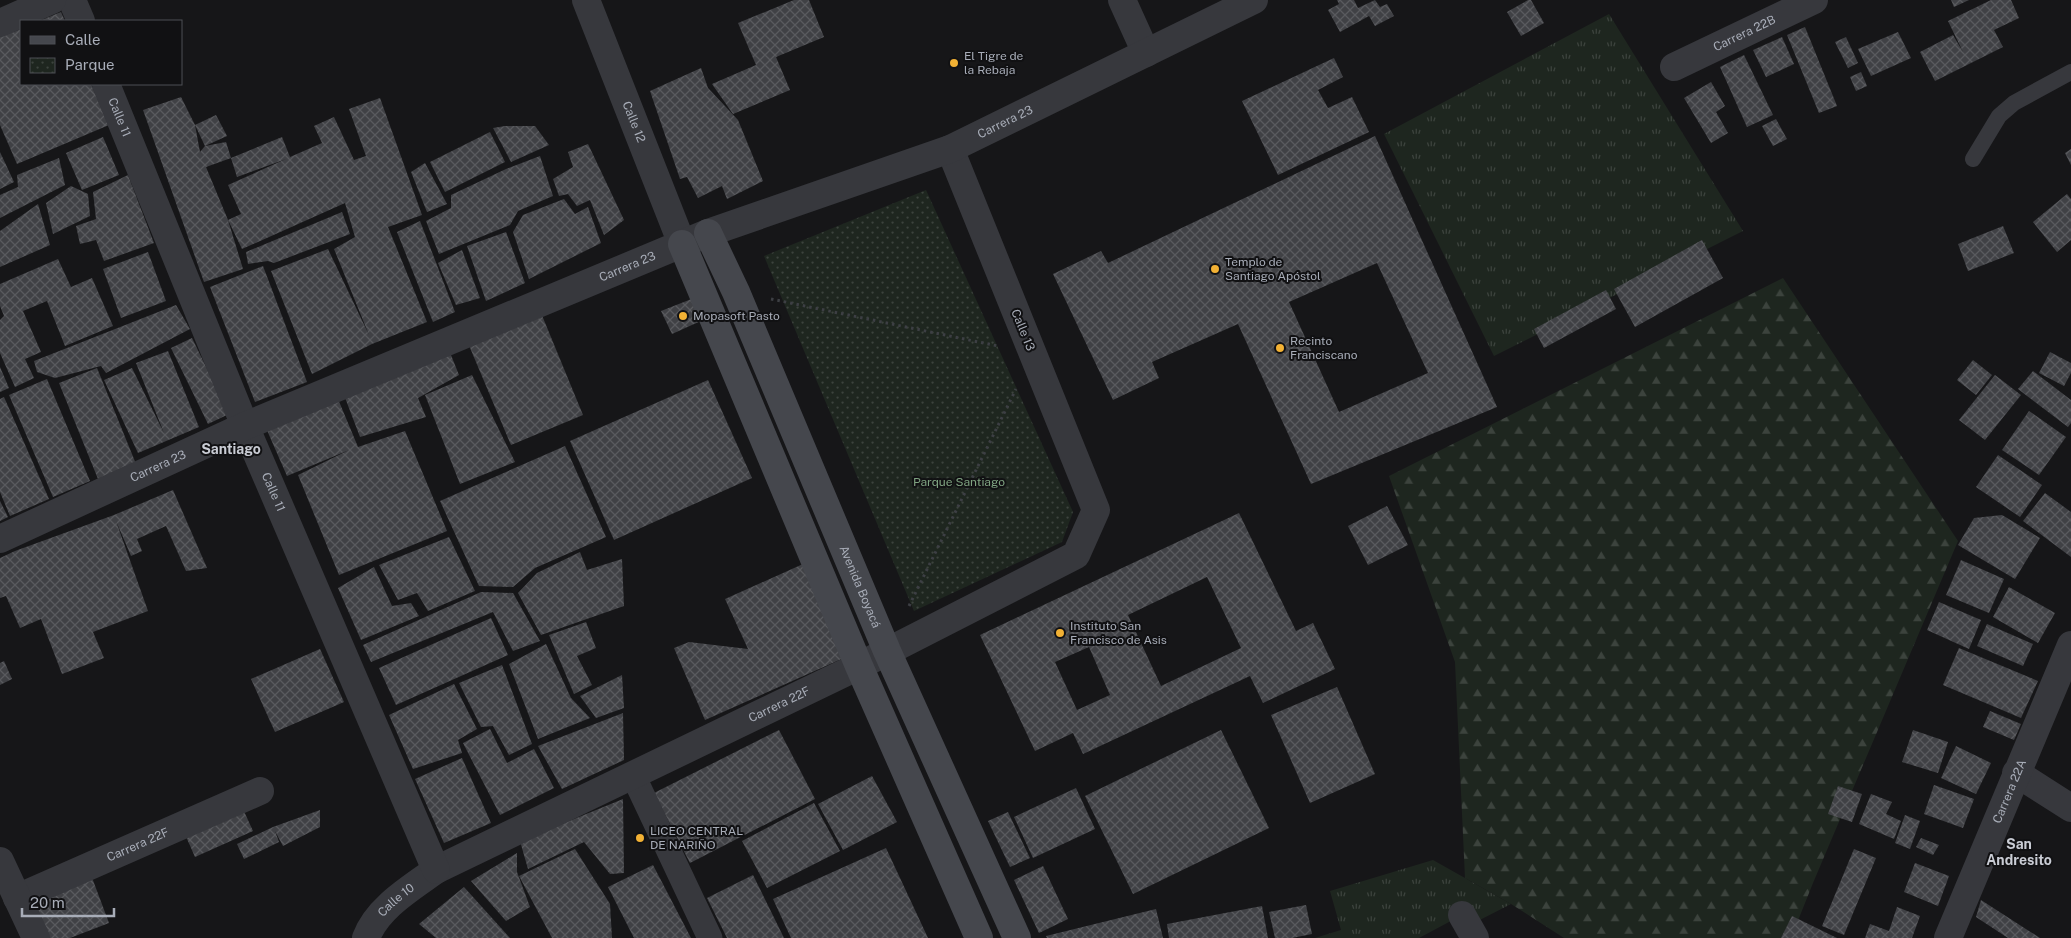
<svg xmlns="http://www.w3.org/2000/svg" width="2071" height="938" viewBox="0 0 2071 938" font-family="'Public Sans',sans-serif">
<defs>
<pattern id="grass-tufts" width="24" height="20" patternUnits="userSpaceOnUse" patternTransform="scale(1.25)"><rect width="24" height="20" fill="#1e261f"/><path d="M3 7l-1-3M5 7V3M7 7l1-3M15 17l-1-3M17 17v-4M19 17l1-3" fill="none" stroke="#3c433d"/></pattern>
<pattern id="forest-firs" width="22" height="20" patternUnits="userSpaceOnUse" patternTransform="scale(1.25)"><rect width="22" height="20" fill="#1e261f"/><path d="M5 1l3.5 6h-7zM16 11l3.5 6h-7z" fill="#3c433d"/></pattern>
<pattern id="park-dots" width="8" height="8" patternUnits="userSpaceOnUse" patternTransform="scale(1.25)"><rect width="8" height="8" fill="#1e261f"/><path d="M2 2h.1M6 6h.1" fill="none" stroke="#3c433d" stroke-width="1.8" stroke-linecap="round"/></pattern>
<pattern id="building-cross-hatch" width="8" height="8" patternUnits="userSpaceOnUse" patternTransform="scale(1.25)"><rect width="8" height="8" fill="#404145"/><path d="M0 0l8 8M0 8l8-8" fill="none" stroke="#595a5e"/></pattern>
</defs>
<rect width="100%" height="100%" fill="#161618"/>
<g fill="url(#grass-tufts)">
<path d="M1609,14L1743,231L1494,356L1384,134Z"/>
<path d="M1433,860L1511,904L1468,926L1462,915L1419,938H1315L1341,930L1330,891Z"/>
</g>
<path fill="url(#forest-firs)" d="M1783,278L1958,541L1813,883L1791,938H1564L1511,904L1465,878L1455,662L1389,476Z"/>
<path fill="url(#park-dots)" d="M926,190L1073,512L1062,542L914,611L764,256Z"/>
<g fill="url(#building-cross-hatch)" fill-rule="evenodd">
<path d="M794,0H809L824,37L776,57L790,90L733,114L712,84L756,65L738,23Z"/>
<path d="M1337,0H1354L1358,8L1375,0L1380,7L1387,4L1394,16L1375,26L1369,16L1340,32L1328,10L1339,4Z"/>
<path d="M1528,0H1531L1544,23L1521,36L1507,12Z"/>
<path d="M1951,0H1969L1954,7Z"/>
<path d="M1991,0H2011L2019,18L1994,30L2003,47L1935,81L1920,52L1953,35L1963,52L1948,21Z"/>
<path d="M61,12L65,21H39Z"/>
<path d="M1805,27L1837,106L1819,113L1787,35Z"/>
<path d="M21,29V84H91L109,125L17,164L0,125V37Z"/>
<path d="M1898,32L1911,58L1871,76L1858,49Z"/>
<path d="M1782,37L1794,64L1766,77L1753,50Z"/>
<path d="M1846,37L1858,63L1848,68L1835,42Z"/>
<path d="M1744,55L1773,115L1747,127L1720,67Z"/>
<path d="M1334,58L1343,77L1318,90L1328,108L1352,97L1369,132L1278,175L1242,101Z"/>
<path d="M701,68L708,88L738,120L763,181L727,199L722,186L698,198L687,177L680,179L650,91Z"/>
<path d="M1861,72L1867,86L1856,91L1850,77Z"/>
<path d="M1711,82L1725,106L1716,112L1728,133L1711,143L1684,98Z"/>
<path d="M181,97L195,125L200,152L205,146L226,142L231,158L206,167L228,220L243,269L204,282L143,110Z"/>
<path d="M380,98L422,215L388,227L427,322L372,344L312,374L271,271L328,249L369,335L334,249L355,237L345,203L242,249L228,220L241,214L228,185L286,159L237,177L231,158L282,137L290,157L322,143L314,126L334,117L354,160L366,156L349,109Z"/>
<path d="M216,115L227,136L205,146L195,125Z"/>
<path d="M1776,119L1787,139L1773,146L1762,126Z"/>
<path d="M505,126H535L549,145L511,162L493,128Z"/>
<path d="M490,132L505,162L445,192L430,162Z"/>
<path d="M1375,136L1497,407L1311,484L1238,324L1152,362L1159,378L1113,400L1053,274L1101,251L1108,263ZM1377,263L1428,373L1339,412L1289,302Z"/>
<path d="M103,137L119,175L82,190L66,153Z"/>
<path d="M588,144L624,220L604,235L590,200L577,206L568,194L559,196L553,179L573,167L568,152Z"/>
<path d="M2071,149V165L2065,153Z"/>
<path d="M0,152L14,182L0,189Z"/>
<path d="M540,156L553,196L518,211L510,225L439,254L426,221L451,208V195L506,169Z"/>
<path d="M59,158L65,185L0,218V195L18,187L17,175Z"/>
<path d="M425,163L447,204L427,212L411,172Z"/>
<path d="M128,175L154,243L104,261L96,240L80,244L76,226L96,219L93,192Z"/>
<path d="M71,186L88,194L90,216L53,234L46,203Z"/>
<path d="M2067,194L2071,199V240L2057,252L2033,222Z"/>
<path d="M564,199L575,214L588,207L601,243L529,279L513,232L523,215Z"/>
<path d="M38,204L50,245L0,267V231Z"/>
<path d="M342,212L350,234L274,263L268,261L248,264L246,252Z"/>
<path d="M420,221L455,312L433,322L397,232Z"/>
<path d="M2003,226L2014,253L1968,271L1958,244Z"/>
<path d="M506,232L525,283L486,301L467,246Z"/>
<path d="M1702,240L1723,278L1635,327L1614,289Z"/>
<path d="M462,250L480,298L456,305L438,263Z"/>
<path d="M148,252L166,301L121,318L103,269Z"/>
<path d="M58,259L71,287L92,278L113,326L65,346L47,301L23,311L41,352L25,359L34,378L15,387L0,353V320L4,316L0,306V284Z"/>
<path d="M263,266L307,382L255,402L210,287Z"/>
<path d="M1606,290L1616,309L1544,348L1534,329Z"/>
<path d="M694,298L703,320L672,334L661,311Z"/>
<path d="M176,305L190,329L106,373L101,366L55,378L37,372L34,361Z"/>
<path d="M541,313L583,415L511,445L468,343Z"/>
<path d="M192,338L229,414L208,424L171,348Z"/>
<path d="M449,350L459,375L418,398L426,417L360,437L344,395Z"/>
<path d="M168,351L199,427L138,453L104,380L132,368L164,433L136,363Z"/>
<path d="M2050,352L2071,363V373L2064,386L2039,373Z"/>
<path d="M1973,360L1992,375L1976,395L1957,380Z"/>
<path d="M0,367L9,388L0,392Z"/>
<path d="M97,368L136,464L98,479L59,383Z"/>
<path d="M2033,371L2071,400V423L2068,427L2018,389Z"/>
<path d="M472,375L515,462L460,484L425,395Z"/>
<path d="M1995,375L2021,395L1985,440L1959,420Z"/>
<path d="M47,379L90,481L53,497L9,395Z"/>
<path d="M708,380L752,478L614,540L570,441Z"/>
<path d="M4,397L49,499L10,516L0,492V399Z"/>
<path d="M338,399L358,447L405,431L447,531L339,575L298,475L349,450L287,476L266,428Z"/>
<path d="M2029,411L2066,437L2039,475L2002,450Z"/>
<path d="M565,446L606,537L535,568L513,587L479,586L440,501Z"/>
<path d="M1998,455L2042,485L2020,517L1976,487Z"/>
<path d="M173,490L207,568L186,571L166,526L137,539L142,551L131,556L116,521L148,611L93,632L104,658L62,674L41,619L20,628L6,596L0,598V558L15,551L114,515Z"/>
<path d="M2045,493L2071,512V557L2023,521Z"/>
<path d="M0,501L8,517L0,521Z"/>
<path d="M1387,506L1408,545L1368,565L1348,526Z"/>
<path d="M1239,513L1296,631L1313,623L1335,669L1263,703L1250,676L1083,754L1073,733L1035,751L980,635ZM1207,577L1241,648L1161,686L1128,615ZM1089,647L1110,695L1077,710L1055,662Z"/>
<path d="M2002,515L2040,538L2015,579L1958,545L1974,518Z"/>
<path d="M449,537L475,591L428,611L417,593L398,600L379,565Z"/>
<path d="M580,552L587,570L622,559L624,606L541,635L518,593L537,573Z"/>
<path d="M1961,560L2004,579L1989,613L1946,595Z"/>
<path d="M803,564L846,657L705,720L674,648L689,642L748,649L725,599Z"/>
<path d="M374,567L392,606L411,603L419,616L361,640L338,588Z"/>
<path d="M2009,587L2055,613L2038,643L1993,617Z"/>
<path d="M481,592L513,593L540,641L513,651L493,612L371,662L363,645Z"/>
<path d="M1939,602L1981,620L1969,649L1927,630Z"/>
<path d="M491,618L508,655L396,705L379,668Z"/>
<path d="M586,622L596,648L577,656L592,685L574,694L549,635Z"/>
<path d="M1987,624L2033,644L2023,666L1977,646Z"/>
<path d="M546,644L571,698L590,718L538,739L509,664Z"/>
<path d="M1959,648L2038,681L2021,718L1943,685Z"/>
<path d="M320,649L344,702L275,732L251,679Z"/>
<path d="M4,661L12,679L0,685V663Z"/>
<path d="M502,665L532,744L509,755L493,726L481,727L459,683Z"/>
<path d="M622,675L624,708L596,718L580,696Z"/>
<path d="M454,684L477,729L458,740L462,753L413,769L389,715Z"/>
<path d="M1337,687L1375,774L1310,803L1271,715Z"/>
<path d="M1990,711L2021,724L2014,740L1983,727Z"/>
<path d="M623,713L624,760L562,789L538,746Z"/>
<path d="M490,729L507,763L534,749L554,788L500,815L463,743Z"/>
<path d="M779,730L815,799L690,863L654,793Z"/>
<path d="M1221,730L1269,828L1133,894L1085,796Z"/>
<path d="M1913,730L1948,742L1938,773L1902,762Z"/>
<path d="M1956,746L1991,763L1976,794L1941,778Z"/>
<path d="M462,758L491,823L444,843L415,779Z"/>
<path d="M872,776L897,822L843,850L818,804Z"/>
<path d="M1934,785L1974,799L1963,828L1924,814Z"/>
<path d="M1838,786L1862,794L1852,822L1828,814Z"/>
<path d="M1076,788L1095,829L1033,858L1014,817Z"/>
<path d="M1871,794L1892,802L1886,814L1901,821L1894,839L1859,824Z"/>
<path d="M623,799L624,873L610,874L584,842L528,869L520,841Z"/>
<path d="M814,803L840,851L767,888L742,841Z"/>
<path d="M242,807L253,831L195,857L184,832Z"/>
<path d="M320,810V827L283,846L275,831L279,842L244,859L237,844L273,827Z"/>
<path d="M1008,812L1030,858L1010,867L988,821Z"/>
<path d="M1905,815L1920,821L1910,849L1895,843Z"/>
<path d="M1921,838L1939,845L1933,855L1916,847Z"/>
<path d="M886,848L928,938H791L773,899Z"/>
<path d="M575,849L610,904L612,938H552L519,876Z"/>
<path d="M1854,849L1876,858L1844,935L1822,926Z"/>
<path d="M517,853V872L530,907L506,921L471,881Z"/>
<path d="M1915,863L1949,876L1938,906L1904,892Z"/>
<path d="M653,865L691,938H634L608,887Z"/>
<path d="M1043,866L1068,919L1039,933L1014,880Z"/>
<path d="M91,875L109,923L70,938H44L28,900Z"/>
<path d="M753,875L784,938H727L707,898Z"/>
<path d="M464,887L510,938H436L419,924Z"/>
<path d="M1981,900L2040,938H2008L1976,917Z"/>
<path d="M1306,905L1312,934L1292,938H1275L1269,912Z"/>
<path d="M1262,906L1268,938H1169L1167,924Z"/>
<path d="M1897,907L1920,916L1912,938H1865L1870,924L1889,931Z"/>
<path d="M1156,909L1163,938H1047L1046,936Z"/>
<path d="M1792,916L1837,938H1781Z"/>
</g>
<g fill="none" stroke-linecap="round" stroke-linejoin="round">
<g stroke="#3d3f44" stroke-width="3" stroke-dasharray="2.5 4" stroke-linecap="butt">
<path d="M771,299L998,346"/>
<path d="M909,606L1016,389"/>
</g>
<path stroke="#37383d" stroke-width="16" d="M1973,159L1999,116L2014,103L2071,72"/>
<path stroke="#37383d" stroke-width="25" d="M633,775L710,938"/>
<g stroke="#37383d" stroke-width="28">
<path id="s1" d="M1674,67L1814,0"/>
<path d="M2016,773L2071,808"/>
<path id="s2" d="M17,898L260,791"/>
<path d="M1462,915L1475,938"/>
<path id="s3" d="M366,938C377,908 411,888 436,870L859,666L1076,555L1096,510L950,149"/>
<path id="s4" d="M1948,938L2071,645"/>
</g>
<g stroke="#37383d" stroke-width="28">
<path d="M72,0L81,21"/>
<path id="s5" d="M586,0L682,244"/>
<path d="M1122,0L1146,53"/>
<path d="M0,23L52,0"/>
<path id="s6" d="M106,84L245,426L436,870"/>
<path id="s7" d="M0,539L245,426L708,233L950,149L1254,0"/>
<path d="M0,861L36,938"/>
</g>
<g stroke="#45474d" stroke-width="28">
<path id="s8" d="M708,233L736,292L887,651L1017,938"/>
<path d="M682,244L859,666L979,938"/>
</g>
</g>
<g fill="#f2b134" stroke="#111113" stroke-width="2">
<circle cx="954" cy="63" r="5"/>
<circle cx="1215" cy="269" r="5"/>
<circle cx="683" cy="316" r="5"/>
<circle cx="1280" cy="348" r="5"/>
<circle cx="1060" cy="633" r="5"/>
<circle cx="640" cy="838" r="5"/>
</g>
<g text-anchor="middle" stroke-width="4" stroke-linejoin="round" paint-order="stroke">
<g font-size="12" fill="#a8adb8" stroke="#111113">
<text dy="4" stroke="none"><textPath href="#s1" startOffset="78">Carrera 22B</textPath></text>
<text dy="4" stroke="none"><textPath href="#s6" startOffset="36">Calle 11</textPath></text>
<text dy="4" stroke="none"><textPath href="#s5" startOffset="131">Calle 12</textPath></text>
<text dy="4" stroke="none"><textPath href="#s7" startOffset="1089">Carrera 23</textPath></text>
<text dy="4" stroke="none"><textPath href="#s7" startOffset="684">Carrera 23</textPath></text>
<text transform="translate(1023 330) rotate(68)" y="4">Calle 13</text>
<text dy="4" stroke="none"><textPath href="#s7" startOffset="174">Carrera 23</textPath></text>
<text dy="4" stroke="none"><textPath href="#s6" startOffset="441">Calle 11</textPath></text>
<text dy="4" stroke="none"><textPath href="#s8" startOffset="385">Avenida Boyacá</textPath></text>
<text dy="4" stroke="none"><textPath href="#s3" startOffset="480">Carrera 22F</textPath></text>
<text dy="4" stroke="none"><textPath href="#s4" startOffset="159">Carrera 22A</textPath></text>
<text dy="4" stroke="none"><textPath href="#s2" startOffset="132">Carrera 22F</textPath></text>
<text dy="4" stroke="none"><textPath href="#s3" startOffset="49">Calle 10</textPath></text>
</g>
<g font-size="12" fill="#a8adb8" stroke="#111113" text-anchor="start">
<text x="964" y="60">El Tigre de<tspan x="964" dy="14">la Rebaja</tspan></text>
<text x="1225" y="266">Templo de<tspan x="1225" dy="14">Santiago Apóstol</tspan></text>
<text x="693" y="320">Mopasoft Pasto</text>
<text x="1290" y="345">Recinto<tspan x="1290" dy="14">Franciscano</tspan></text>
<text x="1070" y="630">Instituto San<tspan x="1070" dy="14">Francisco de Asis</tspan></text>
<text x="650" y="835">LICEO CENTRAL<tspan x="650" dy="14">DE NARIÑO</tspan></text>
</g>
<g font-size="12" fill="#7fa381" stroke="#111113">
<text x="959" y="486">Parque Santiago</text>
</g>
<g font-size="14" font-weight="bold" fill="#c9ccd4" stroke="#111113">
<text x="231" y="454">Santiago</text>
<text x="2019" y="849">San<tspan x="2019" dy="16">Andresito</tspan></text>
</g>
</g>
<rect x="20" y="20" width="162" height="65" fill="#111113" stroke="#4d4f55"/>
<rect x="30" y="36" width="25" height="8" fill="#45474d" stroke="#4d4f55"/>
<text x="65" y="45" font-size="15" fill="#a8adb8">Calle</text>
<rect x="30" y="58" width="25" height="15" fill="url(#park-dots)" stroke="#4d4f55"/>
<text x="65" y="70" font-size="15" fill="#a8adb8">Parque</text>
<path d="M22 908v8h92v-8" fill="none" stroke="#a8adb8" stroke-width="2.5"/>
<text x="30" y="908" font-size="15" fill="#a8adb8" stroke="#111113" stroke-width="4" paint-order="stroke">20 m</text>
</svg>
